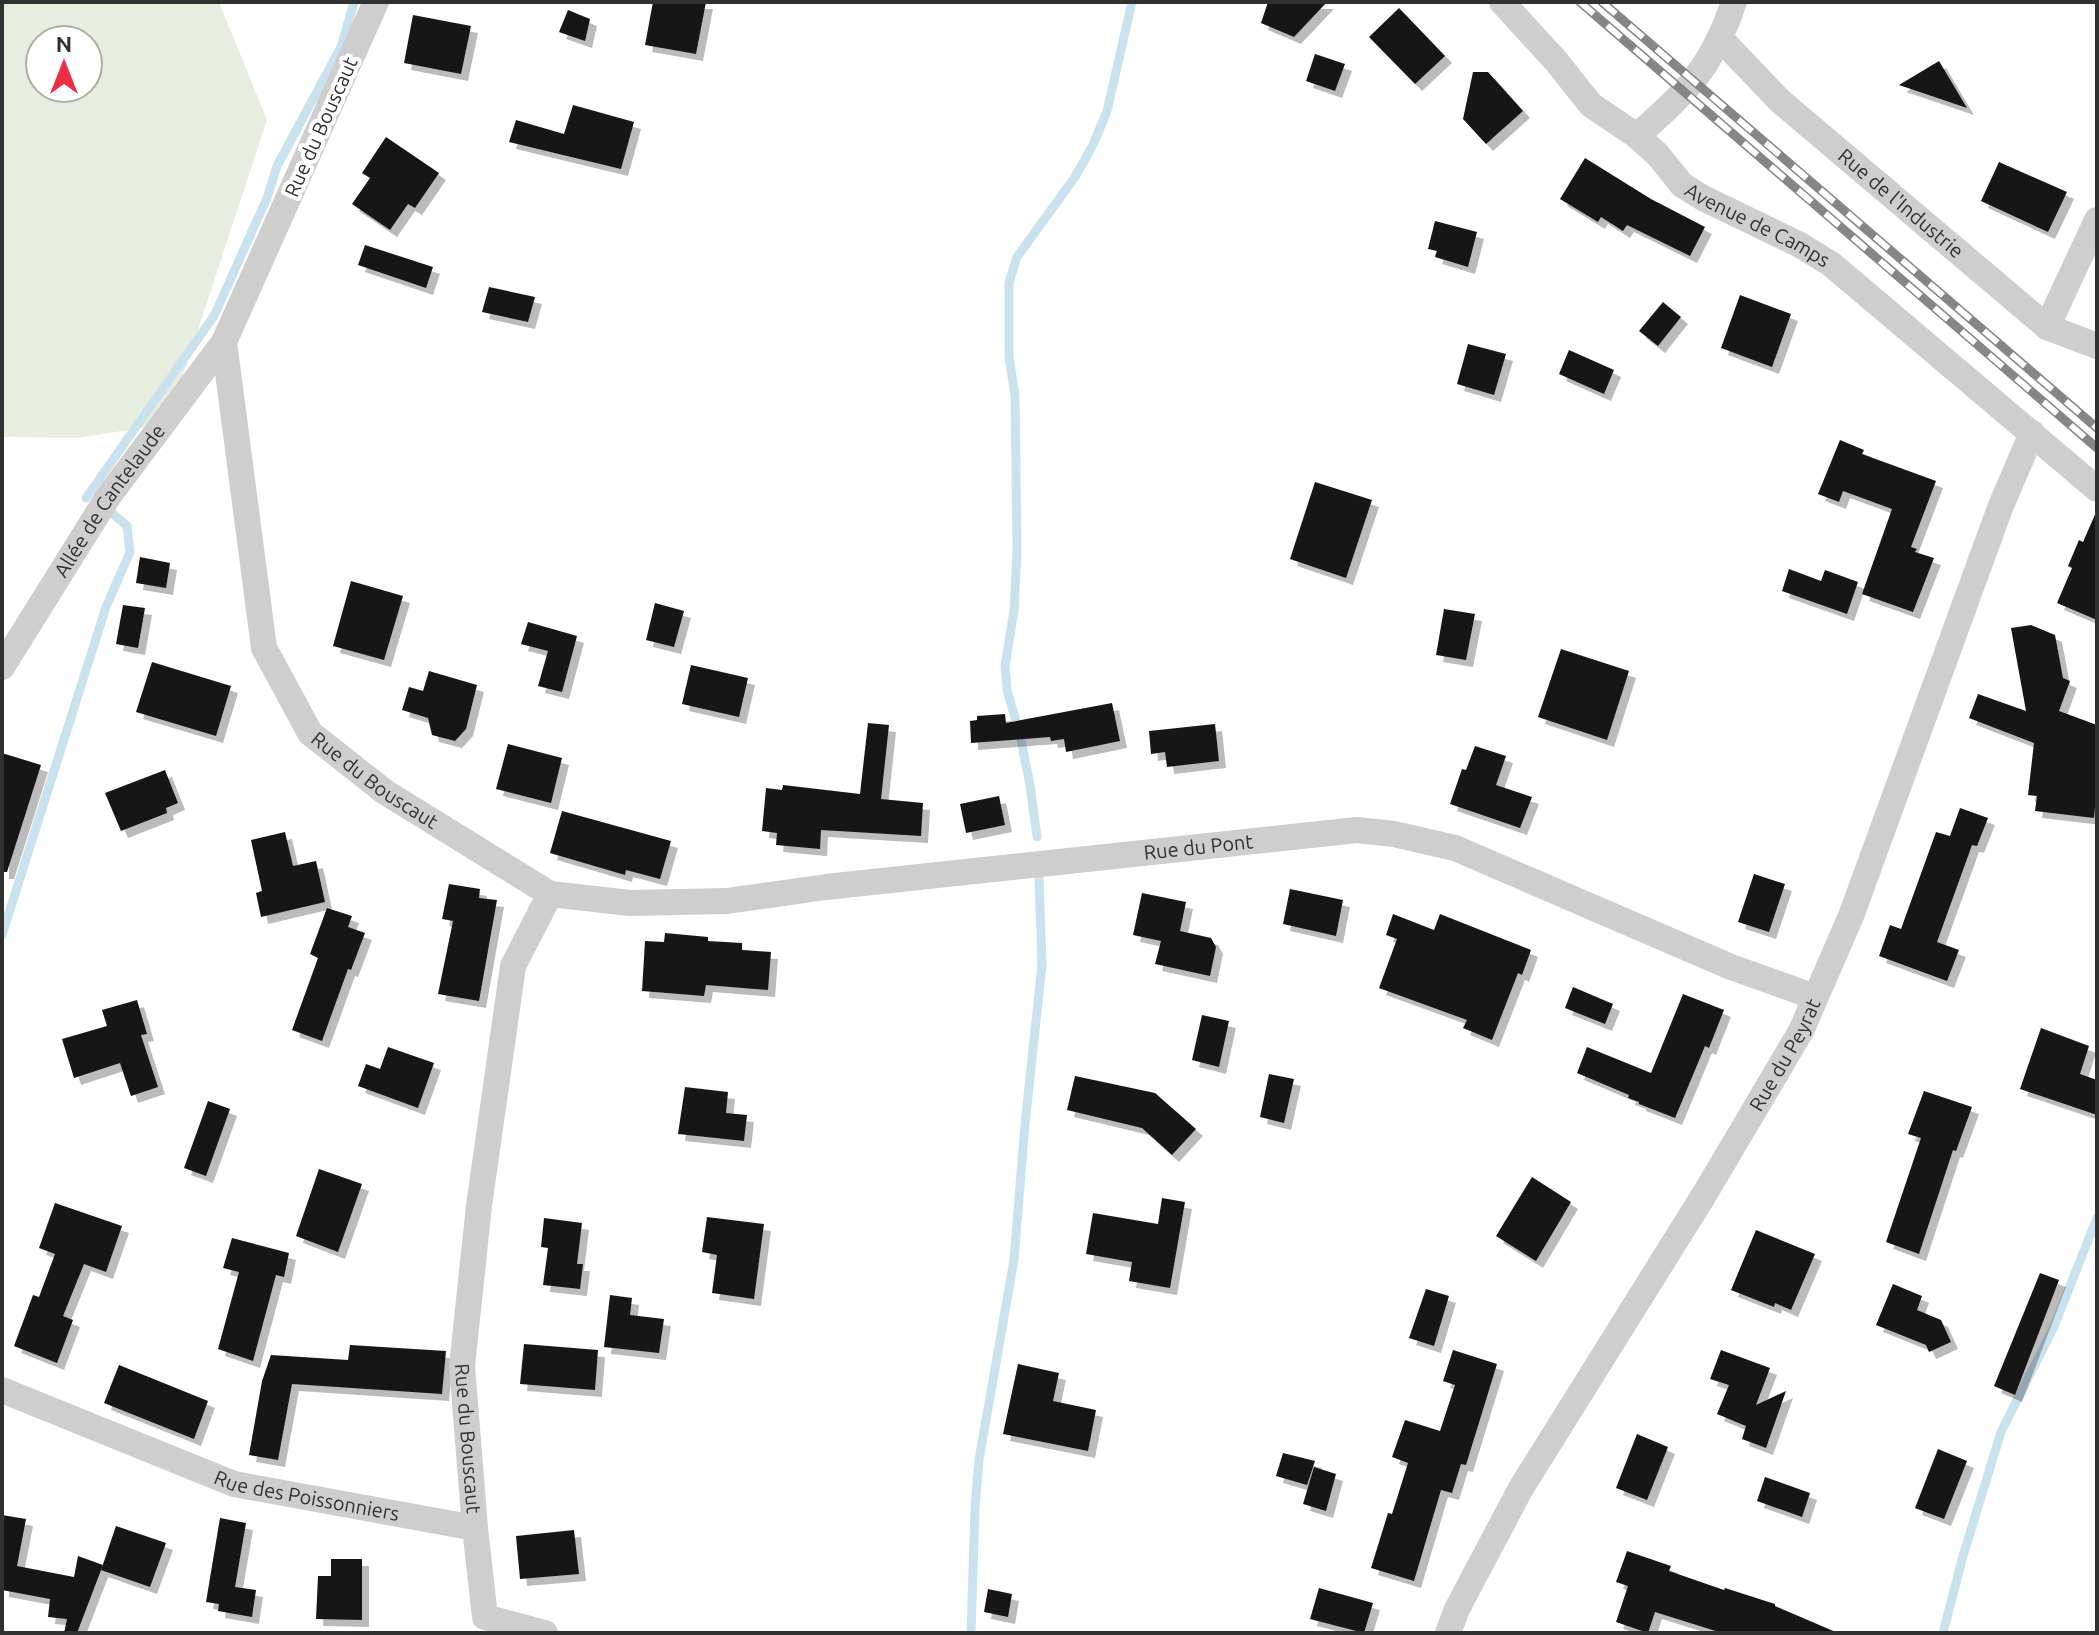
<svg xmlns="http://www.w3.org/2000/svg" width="2099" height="1635" viewBox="0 0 2099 1635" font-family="Ubuntu,sans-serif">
<defs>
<filter id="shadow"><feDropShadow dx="7" dy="7" stdDeviation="0" flood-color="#0004"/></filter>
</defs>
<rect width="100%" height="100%" fill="#fff"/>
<path fill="#e7eedf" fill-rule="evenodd" d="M2,2H219L267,120L167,424L77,438L2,437ZM40,40H88V88H40Z"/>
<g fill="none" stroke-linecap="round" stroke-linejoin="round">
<g stroke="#cae2ee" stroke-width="9">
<path d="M86,498L214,316L267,198L277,166L341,47L354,2"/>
<path d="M1037,837L1030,785L1020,735L1007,690L1005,666L1014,611L1017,552L1015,395L1009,357V283L1017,257L1075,177L1093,145L1107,111L1132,2"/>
<path d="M2,935L106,607L130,552L127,526L113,514"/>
<path d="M971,1633L975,1508L979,1460L1014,1260L1025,1124L1042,965L1039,878"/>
<path d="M1943,1633L1963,1556L2001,1432L2053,1329L2097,1218"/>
</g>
</g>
<g fill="#181818" filter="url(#shadow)">
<path d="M653,2H706L696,54L645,45Z"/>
<path d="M1268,2H1327L1294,37L1261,23Z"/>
<path d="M1399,8L1445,56L1415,84L1369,37Z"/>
<path d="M568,10L590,19L585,41L559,32Z"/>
<path d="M413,15L471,26L461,74L404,63Z"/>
<path d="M1315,54L1345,64L1335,91L1306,81Z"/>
<path d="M1939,61L1967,108L1899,85Z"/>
<path d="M1473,72H1488L1523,111L1486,144L1463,119Z"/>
<path d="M573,105L634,122L621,169L509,142L516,120L564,134Z"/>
<path d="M386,137L439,173L415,208L408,204L390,230L352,204L370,178L362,173Z"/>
<path d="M1585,158L1651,199L1705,227L1690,256L1627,225L1623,231L1601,217L1598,222L1560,199Z"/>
<path d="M1999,162L2067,192L2048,232L1981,201Z"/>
<path d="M1435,221L1477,232L1468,267L1435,257L1437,251L1428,249Z"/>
<path d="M365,245L433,267L426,288L358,265Z"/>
<path d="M489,287L535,297L528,322L482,312Z"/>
<path d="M1740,295L1791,314L1772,367L1721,348Z"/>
<path d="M1663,302L1681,317L1658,346L1639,331Z"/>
<path d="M1468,344L1506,354L1494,395L1457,384Z"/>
<path d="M1569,350L1614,370L1604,394L1559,374Z"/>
<path d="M1840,440L1864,450L1862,454L1936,481L1911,547L1917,549L1915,552L1934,558L1913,612L1862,594L1892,509L1843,491L1839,502L1818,494Z"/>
<path d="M1315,482L1372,500L1346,578L1290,559Z"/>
<path d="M2097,510V620L2057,603L2072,568L2068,566L2079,540L2083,542Z"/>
<path d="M140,557L170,563L166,588L136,583Z"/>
<path d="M1789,569L1821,581L1825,570L1858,582L1847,614L1782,591Z"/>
<path d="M351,581L403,596L384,660L333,646Z"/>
<path d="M655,603L684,611L674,647L646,640Z"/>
<path d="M123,605L145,608L138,648L116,644Z"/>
<path d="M1444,609L1475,614L1466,660L1436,655Z"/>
<path d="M528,622L577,636L562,692L538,686L548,651L521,644Z"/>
<path d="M2031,625L2055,635L2063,678L2070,681L2059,711L2097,725V785L2094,818L2035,811L2037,796L2028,795L2034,743L1969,718L1978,694L2026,711L2011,628Z"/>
<path d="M1561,649L1629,671L1607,740L1538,717Z"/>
<path d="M152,662L231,686L216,736L136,712Z"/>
<path d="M691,665L748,678L739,717L682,704Z"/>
<path d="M429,671L477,685L466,729L455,741L432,735L428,718L402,710L409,687L423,691Z"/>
<path d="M1112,703L1120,741L1066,752L1064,739L1051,741L1050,737L971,743L970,721L977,720V716L1005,714L1006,723Z"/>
<path d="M868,723L889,725L881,799L923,803L921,836L821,830L820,849L776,845L777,833L762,831L766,788L782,790L783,785L860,794Z"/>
<path d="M1215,724L1219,761L1167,767L1165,752L1151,754L1149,731Z"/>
<path d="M508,744L562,758L551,803L496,789Z"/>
<path d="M1475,746L1506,756L1496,785L1532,797L1520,828L1450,804L1462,769L1466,770Z"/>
<path d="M2,753L41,765L7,872H2Z"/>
<path d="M165,770L178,803L166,808L167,813L121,831L105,793Z"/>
<path d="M999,796L1005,825L966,833L960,804Z"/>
<path d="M1960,808L1988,818L1977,846L1972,845L1937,942L1959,950L1947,981L1879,956L1890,925L1901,929L1936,832L1950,836Z"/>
<path d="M562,811L671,841L660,879L626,870L625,875L550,853Z"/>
<path d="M285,832L293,866L316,861L325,902L261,917L256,893L262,891L251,840Z"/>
<path d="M1754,874L1785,884L1769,932L1738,922Z"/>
<path d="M449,884L480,889L479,898L497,900L479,1001L438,994L453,921L442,919Z"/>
<path d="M1290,889L1343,900L1336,936L1283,924Z"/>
<path d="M1142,893L1186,902L1180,931L1211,938L1216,947L1210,976L1155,964L1161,941L1133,935Z"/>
<path d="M327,908L352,916L348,927L365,933L351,970L348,969L322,1041L292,1030L318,958L310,954Z"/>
<path d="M1393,914L1434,930L1440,914L1531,950L1522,975L1518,973L1492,1040L1463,1028L1467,1020L1379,988L1397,939L1386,935Z"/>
<path d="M665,933L708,937V941L742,943V950L771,952L768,990L706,985L704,996L642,991L645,941L664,942Z"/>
<path d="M1573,987L1613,1004L1605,1024L1565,1008Z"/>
<path d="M1683,994L1724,1010L1709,1048L1705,1046L1675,1118L1639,1104V1102L1628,1098L1629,1095L1577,1073L1587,1047L1651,1073Z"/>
<path d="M137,1000L147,1034L141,1035L158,1087L131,1096L120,1063L74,1078L62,1039L107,1026L102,1010Z"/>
<path d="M1202,1015L1229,1021L1219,1067L1192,1060Z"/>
<path d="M2041,1028L2089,1046L2080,1074L2097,1080V1115L2020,1089Z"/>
<path d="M388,1047L434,1063L418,1108L358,1086L366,1064L380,1069Z"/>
<path d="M1269,1074L1294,1079L1284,1123L1260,1117Z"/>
<path d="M1075,1076L1155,1093L1196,1129L1172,1155L1142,1128L1067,1110Z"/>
<path d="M685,1087L728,1092L726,1113L747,1115L744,1141L678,1134Z"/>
<path d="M1924,1091L1972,1107L1956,1151L1953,1150L1919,1254L1886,1242L1921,1138L1908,1134Z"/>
<path d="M208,1101L230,1109L206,1176L184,1168Z"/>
<path d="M319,1169L362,1184L338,1252L296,1236Z"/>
<path d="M1532,1177L1571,1202L1536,1261L1496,1236Z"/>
<path d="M1162,1198L1185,1202L1170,1288L1129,1281L1132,1262L1086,1254L1093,1213L1158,1224Z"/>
<path d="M55,1203L122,1226L106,1272L84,1264L63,1316L73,1320L57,1363L14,1346L33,1295L39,1297L55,1254L39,1248Z"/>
<path d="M707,1217L764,1224L754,1299L712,1293L717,1255L702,1252Z"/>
<path d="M544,1218L582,1223L577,1264H583L580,1289L543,1285L548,1248L541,1247Z"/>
<path d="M1756,1230L1815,1254L1791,1310L1775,1303L1774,1307L1731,1290Z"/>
<path d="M232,1238L289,1253L284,1277L276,1275L253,1361L218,1349L239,1272L223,1268Z"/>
<path d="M2040,1273L2059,1280L2015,1395L1994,1386Z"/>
<path d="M1893,1284L1922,1296L1917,1310L1941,1320L1951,1342L1929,1352L1926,1345L1876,1325Z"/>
<path d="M1426,1289L1449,1296L1434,1346L1409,1338Z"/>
<path d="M610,1295L632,1298L630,1315L664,1319L659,1353L604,1347Z"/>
<path d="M524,1344L598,1350L595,1390L520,1384Z"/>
<path d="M350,1345L446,1351L442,1394L292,1384L278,1460L249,1455L262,1381L271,1355L348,1360Z"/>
<path d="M1453,1350L1497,1364L1466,1465L1461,1464L1452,1493L1441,1490L1414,1581L1371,1568L1388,1513L1392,1514L1408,1463L1392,1457L1405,1420L1440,1431L1455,1385L1443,1381Z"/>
<path d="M1721,1350L1770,1368L1756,1405L1786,1391L1766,1448L1742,1439L1746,1426L1717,1414L1729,1385L1710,1379Z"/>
<path d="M1018,1364L1059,1373L1053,1401L1096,1410L1088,1451L1003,1434Z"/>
<path d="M119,1365L208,1401L194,1439L104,1403Z"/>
<path d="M1637,1434L1668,1447L1647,1500L1616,1488Z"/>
<path d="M1938,1449L1967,1461L1944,1519L1915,1508Z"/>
<path d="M1283,1453L1315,1461L1307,1485L1276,1476Z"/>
<path d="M1314,1467L1336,1474L1326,1511L1303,1504Z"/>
<path d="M1765,1477L1810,1493L1802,1517L1757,1501Z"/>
<path d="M2,1515L26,1519L17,1566L74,1577L78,1556L103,1565L77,1633H64L67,1619L48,1617L50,1599L2,1590Z"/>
<path d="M220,1518L246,1523L235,1587L256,1590L252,1617L218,1611L219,1604L206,1602Z"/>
<path d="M116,1526L166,1543L150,1587L101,1570Z"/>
<path d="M574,1530L579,1574L520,1579L516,1536Z"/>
<path d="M1627,1551L1671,1566L1669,1571L1724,1590L1725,1588L1775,1604V1606L1838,1633H1722L1655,1612L1648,1633L1616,1622L1628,1586L1616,1582Z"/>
<path d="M331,1559H362V1620L316,1619L318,1576H331Z"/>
<path d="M1319,1588L1373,1603L1364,1633L1310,1619Z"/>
<path d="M988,1589L1012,1594L1008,1617L984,1612Z"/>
</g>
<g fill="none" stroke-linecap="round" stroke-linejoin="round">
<g stroke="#cecece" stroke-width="26">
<path id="s1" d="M376,2L224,342L264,648L310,733L385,792L550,894L513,966L479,1206L462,1366L475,1528"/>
<path id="s2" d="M1502,2L1556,61L1591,105L1637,136L1658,155L1682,185L1703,198L1800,245L1831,264L2097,489"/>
<path id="s3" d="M1721,39L1780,101L2047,327L2097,346"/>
<path d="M1637,136C1688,90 1711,69 1734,2"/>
<path d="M2047,327L2097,220"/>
<path id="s4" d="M2,667L108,497L224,342"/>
<path id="s5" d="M550,894L630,903L727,901L826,887L1357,830L1394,834L1455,848L1731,967L1815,997"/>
<path id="s6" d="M2,1390L234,1484L475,1528L485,1617L545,1633"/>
<path id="s7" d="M1448,1633L1457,1609L1521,1488L1704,1195L1801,1031L1851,916L2000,508L2032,433"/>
</g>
<g stroke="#868686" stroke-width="9">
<g id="rail">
<path d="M1580,2L2097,448"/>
<path d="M1602,2L2097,428"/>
</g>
</g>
<use href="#rail" stroke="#fff" stroke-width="6" stroke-dasharray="18" stroke-linecap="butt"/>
</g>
<g text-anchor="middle" stroke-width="8" stroke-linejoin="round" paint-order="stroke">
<g font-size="20" fill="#313131" stroke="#fff">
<text transform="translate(321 127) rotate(-66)" y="7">Rue du Bouscaut</text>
<text dy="7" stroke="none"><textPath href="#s3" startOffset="244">Rue de l'Industrie</textPath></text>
<text dy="7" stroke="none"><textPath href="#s2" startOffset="344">Avenue de Camps</textPath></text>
<text dy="7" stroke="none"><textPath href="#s4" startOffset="198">Allée de Cantelaude</textPath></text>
<text dy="7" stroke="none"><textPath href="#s1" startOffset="858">Rue du Bouscaut</textPath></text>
<text dy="7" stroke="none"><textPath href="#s5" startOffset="652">Rue du Pont</textPath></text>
<text dy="7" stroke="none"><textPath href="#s7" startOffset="670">Rue du Peyrat</textPath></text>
<text dy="7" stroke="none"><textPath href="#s1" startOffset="1624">Rue du Bouscaut</textPath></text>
<text dy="7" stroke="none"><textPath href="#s6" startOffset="324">Rue des Poissonniers</textPath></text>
</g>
</g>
<rect width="2099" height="1635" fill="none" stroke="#313131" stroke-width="8"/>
<g transform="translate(64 64)"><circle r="38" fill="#ffffff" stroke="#adadad" stroke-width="2"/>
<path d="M0-6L14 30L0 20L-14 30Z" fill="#ed2d42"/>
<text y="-12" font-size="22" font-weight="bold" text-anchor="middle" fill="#313131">N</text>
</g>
</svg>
